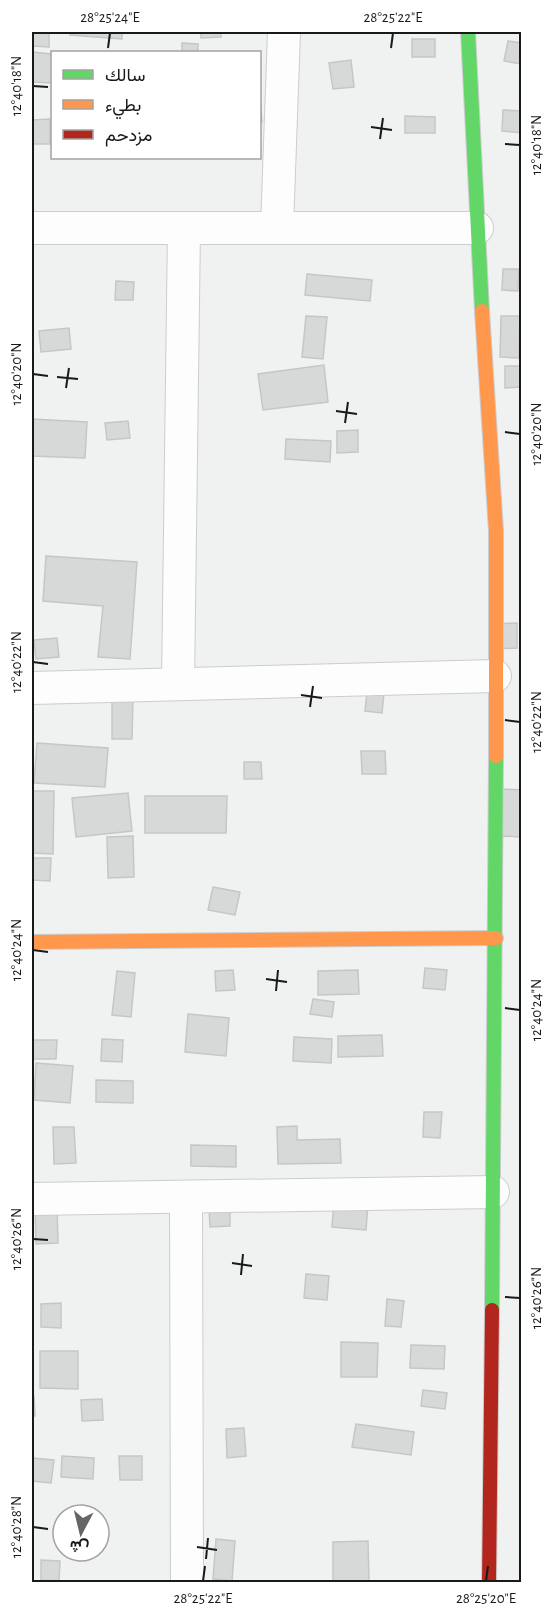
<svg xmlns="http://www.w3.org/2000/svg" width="553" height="1614" viewBox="0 0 553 1614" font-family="'Alegreya Sans',Vazirmatn,sans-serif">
<rect width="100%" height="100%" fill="#f0f1f1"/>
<g fill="#d7d8d8" stroke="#c6c6c7" stroke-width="1.5">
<path d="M32,32H49V47L32,46Z"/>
<path d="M71,32H122V39L70,35Z"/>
<path d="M201,32H221V37L201,38Z"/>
<rect x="412" y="39" width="23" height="18"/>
<path d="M508,41L522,43V64L504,61Z"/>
<path d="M182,43L198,44V52H182Z"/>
<path d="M32,52L52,54V83L32,82Z"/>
<path d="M351,60L354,87L333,89L329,63Z"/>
<path d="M260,99L262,122H260Z"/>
<path d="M503,110L522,111V133L502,131Z"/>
<path d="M405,116L435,117V133H405Z"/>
<path d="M50,119V144H32V120Z"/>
<path d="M503,269H519L518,291L502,290Z"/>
<path d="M307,274L372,280L370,301L305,295Z"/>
<path d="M116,281L134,282L133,300H115Z"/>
<path d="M306,316L327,317L323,359L302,357Z"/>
<path d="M501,316H520L519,358L500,357Z"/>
<path d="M69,328L71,349L41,352L39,331Z"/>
<path d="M324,365L328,402L263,410L258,374Z"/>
<path d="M505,366H522V387L505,388Z"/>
<path d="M32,419L87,422L85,458L32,456Z"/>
<path d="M128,421L130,438L107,440L105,423Z"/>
<path d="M358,430V452L337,453V431Z"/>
<path d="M286,439L331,441L330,462L285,459Z"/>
<path d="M46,556L137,562L130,659L98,657L103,606L43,601Z"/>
<path d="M517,623V648L493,649V624Z"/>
<path d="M57,638L59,657L36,659L34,640Z"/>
<path d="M367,692L384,693L382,713L365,711Z"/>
<path d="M112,696H133L132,739H112Z"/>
<path d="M37,743L108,748L105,787L34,783Z"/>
<path d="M361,751H385L386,774H362Z"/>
<path d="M244,762H261L262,779H244Z"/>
<path d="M502,789L522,790V837L501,836Z"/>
<path d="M32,791H54L53,854L32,853Z"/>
<path d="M128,793L132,831L76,837L72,798Z"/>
<path d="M145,796H227L226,833H145Z"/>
<path d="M133,836L134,877L108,878L107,837Z"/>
<path d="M32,858H51L50,881L32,880Z"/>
<path d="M213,887L240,892L235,915L208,910Z"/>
<path d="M425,968L447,970L445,990L423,988Z"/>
<path d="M233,970L235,990L216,991L215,971Z"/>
<path d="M358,970L359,994L318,995V971Z"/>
<path d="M117,971L135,973L131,1017L112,1015Z"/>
<path d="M313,999L334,1002L332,1017L310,1014Z"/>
<path d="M188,1014L229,1018L226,1056L185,1052Z"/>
<path d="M382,1035L383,1056L338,1057V1036Z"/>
<path d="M294,1037L332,1039L331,1063L293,1061Z"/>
<path d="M102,1039L123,1040L122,1062L101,1061Z"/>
<path d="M33,1040H57L56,1059H33Z"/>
<path d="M36,1063L73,1066L70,1103L34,1100Z"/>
<path d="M96,1080L133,1081V1103L96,1102Z"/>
<path d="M424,1112H442L440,1138L423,1137Z"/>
<path d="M297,1126V1140L340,1139L341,1163L278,1164L277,1127Z"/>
<path d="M53,1127H74L76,1163L54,1164Z"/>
<path d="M191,1145L236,1146V1167L191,1166Z"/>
<path d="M334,1201L368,1204L366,1230L332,1227Z"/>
<path d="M230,1206V1226L210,1227L209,1207Z"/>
<path d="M57,1207L58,1243L36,1244L35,1208Z"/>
<path d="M306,1274L329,1276L327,1300L304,1298Z"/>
<path d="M387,1299L404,1301L401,1327L385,1326Z"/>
<path d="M61,1303V1328L41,1327V1304Z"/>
<path d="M341,1342L378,1343L377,1377H341Z"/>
<path d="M411,1345L445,1346L444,1369L410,1368Z"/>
<path d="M40,1351H78V1389L40,1388Z"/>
<path d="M423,1390L447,1393L445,1409L421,1406Z"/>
<path d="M32,1396H34L35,1416H32Z"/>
<path d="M102,1399L103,1420L82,1421L81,1400Z"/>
<path d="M356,1424L414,1432L411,1455L352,1447Z"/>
<path d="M244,1428L246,1456L227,1458L226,1429Z"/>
<path d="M62,1456L94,1458L93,1479L61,1477Z"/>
<path d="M119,1456H142V1480H120Z"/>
<path d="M32,1458L54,1460L51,1483L32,1481Z"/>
<path d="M216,1539L235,1541L232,1581L213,1579Z"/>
<path d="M368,1541L369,1581H333V1542Z"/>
<path d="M41,1560L60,1561L59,1581L41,1580Z"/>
</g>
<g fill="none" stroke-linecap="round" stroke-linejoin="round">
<g stroke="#cccdce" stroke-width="34">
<g id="street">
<path d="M32,228H477"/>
<path d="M277,228L284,32"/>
<path d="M178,684L184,228"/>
<path d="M32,688L495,676"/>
<path d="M186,1197L187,1582"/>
<path d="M32,1199L493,1192"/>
</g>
</g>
<g stroke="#cccdce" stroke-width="16">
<g id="fast">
<path d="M468,32L482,311"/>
<path d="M492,1310L496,756"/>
</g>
</g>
<g stroke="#cccdce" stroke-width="16">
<g id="slow">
<path d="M482,311L496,531V756"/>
<path d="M32,942L496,938"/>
</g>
</g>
<g stroke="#cccdce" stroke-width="16">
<path id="jam" d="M489,1582L492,1310"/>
</g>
<use href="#street" stroke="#fdfdfd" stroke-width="32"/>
<use href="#fast" stroke="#63d668" stroke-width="14"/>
<use href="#slow" stroke="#ff974d" stroke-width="14"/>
<use href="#jam" stroke="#b3261e" stroke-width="14"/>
</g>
<path fill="none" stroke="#181919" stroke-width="2" d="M108,48L110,33M391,48L393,33M33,86L48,87M371,127L392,130M380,139L383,118M505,144L520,145M33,374L48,376M57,377L78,379M66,388L69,368M336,411L357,414M345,423L348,402M505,432L520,434M33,662L48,664M301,695L322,698M310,707L313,686M505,720L520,722M33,950L48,952M266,979L287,982M276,991L278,970M505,1008L520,1010M33,1239L48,1240M232,1263L252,1266M241,1275L243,1254M505,1297L520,1298M33,1527L48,1529M197,1547L217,1550M206,1559L208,1538M203,1581L205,1566M486,1581L488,1566"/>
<rect width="553" height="1614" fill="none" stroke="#ffffff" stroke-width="66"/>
<rect x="51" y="51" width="210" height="108" fill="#ffffff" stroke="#a3a3a3" stroke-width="1.5"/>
<rect x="63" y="70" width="30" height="9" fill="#63d668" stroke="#a3a3a3" stroke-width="1.5"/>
<text x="105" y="81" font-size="18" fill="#181919">سالك</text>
<rect x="63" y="100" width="30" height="9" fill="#ff974d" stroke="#a3a3a3" stroke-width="1.5"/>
<text x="105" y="111" font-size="18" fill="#181919">بطيء</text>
<rect x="63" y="130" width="30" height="9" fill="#b3261e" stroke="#a3a3a3" stroke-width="1.5"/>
<text x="105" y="141" font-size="18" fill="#181919">مزدحم</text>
<g transform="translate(81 1533) rotate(187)"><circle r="28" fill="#ffffff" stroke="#a3a3a3" stroke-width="1.5"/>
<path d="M0-4.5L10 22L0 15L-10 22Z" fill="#646565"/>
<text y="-9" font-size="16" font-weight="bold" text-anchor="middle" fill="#181919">ش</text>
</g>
<rect x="33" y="33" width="487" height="1548" fill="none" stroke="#181919" stroke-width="2"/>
<g font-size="15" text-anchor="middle" fill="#181919">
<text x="110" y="22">28°25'24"E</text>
<text x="393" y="22">28°25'22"E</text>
<text transform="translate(16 86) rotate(-90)" y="5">12°40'18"N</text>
<text transform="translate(536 145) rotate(-90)" y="5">12°40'18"N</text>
<text transform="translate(16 374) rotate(-90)" y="5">12°40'20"N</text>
<text transform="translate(536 434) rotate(-90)" y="5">12°40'20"N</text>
<text transform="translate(16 662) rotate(-90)" y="5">12°40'22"N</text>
<text transform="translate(536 722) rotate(-90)" y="5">12°40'22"N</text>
<text transform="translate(16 950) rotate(-90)" y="5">12°40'24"N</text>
<text transform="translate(536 1010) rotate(-90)" y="5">12°40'24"N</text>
<text transform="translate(16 1239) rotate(-90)" y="5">12°40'26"N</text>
<text transform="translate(536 1298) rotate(-90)" y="5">12°40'26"N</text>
<text transform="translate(16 1527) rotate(-90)" y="5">12°40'28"N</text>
<text x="203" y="1603">28°25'22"E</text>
<text x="486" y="1603">28°25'20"E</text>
</g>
</svg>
